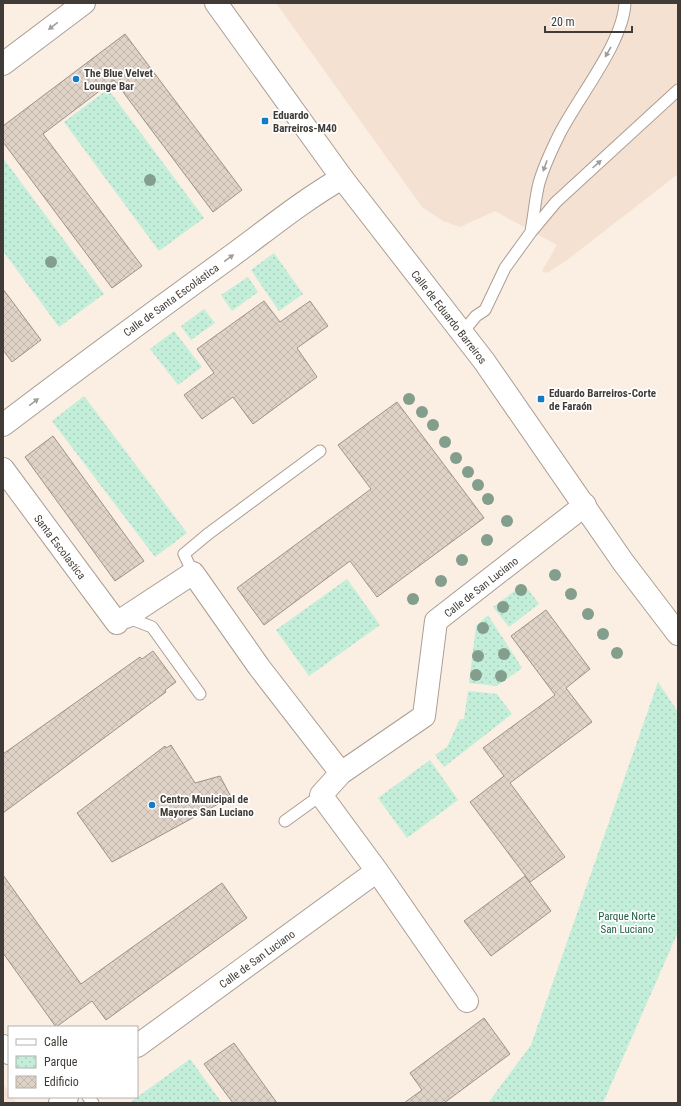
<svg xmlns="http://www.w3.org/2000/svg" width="681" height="1106" font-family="'Roboto Condensed',sans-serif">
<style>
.built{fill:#f4e1d1}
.education{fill:#f9e1d7}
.park{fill:url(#park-dots)}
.building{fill:url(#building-cross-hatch);stroke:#9e9288}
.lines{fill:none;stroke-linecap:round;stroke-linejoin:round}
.lane-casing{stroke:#aa9d93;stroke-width:13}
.street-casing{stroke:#aa9d93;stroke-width:24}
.secondary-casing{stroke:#aa9d93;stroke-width:24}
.lane{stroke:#fff;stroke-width:11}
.street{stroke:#fff;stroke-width:22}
.secondary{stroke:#fff;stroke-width:22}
.tree{fill:#839e8c}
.oneway{fill:#a09d9a}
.poi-dot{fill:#147bc6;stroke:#fff;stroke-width:1.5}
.labels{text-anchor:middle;stroke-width:3.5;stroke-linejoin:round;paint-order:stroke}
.poi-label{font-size:11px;font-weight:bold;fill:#403b36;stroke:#fff;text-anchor:start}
.street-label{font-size:11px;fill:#403b36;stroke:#fff}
.park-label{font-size:11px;fill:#205d45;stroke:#fff}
</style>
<defs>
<pattern id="park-dots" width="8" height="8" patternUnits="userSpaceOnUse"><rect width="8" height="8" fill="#c3eed9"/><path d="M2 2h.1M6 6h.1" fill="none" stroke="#a9cdbb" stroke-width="1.8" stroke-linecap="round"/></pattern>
<pattern id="building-cross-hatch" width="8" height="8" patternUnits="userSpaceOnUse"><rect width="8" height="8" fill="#dfd3c8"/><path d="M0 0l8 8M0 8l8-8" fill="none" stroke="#c0b6ac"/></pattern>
</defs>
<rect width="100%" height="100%" fill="#fbeee3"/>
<path class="built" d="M 276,3 L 678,3 L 678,174 L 567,260 L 547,273 L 542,271 L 557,245 L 495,211 L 460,227 L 443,221 L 422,207 Z"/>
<path class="education" d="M 3,1084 L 9,1092 L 9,1097 L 12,1097 L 17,1103 L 3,1103 Z"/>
<path class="park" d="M 108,89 L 204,218 L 159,251 L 64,122 Z
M 3,158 L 104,294 L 59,327 L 3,251 Z
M 274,253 L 303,294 L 279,311 L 251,270 Z
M 248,277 L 258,292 L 232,311 L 221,295 Z
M 204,309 L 215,323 L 191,340 L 181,326 Z
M 174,331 L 202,367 L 178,385 L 150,349 Z
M 84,396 L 187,533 L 155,557 L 52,421 Z
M 347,579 L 380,625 L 309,676 L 276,630 Z
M 524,584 L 539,604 L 509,627 L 493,607 Z
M 488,615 L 522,668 L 497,686 L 469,683 L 476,626 Z
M 658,682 L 678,712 L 678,932 L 603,1103 L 488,1103 L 531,1045 Z
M 468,691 L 497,694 L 512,714 L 444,767 L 435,755 L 447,747 L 460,719 L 464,719 Z
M 430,760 L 458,800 L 407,838 L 378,798 Z
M 190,1059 L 222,1103 L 129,1103 Z"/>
<path class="building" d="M 125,34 L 242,190 L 213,212 L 114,80 L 43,134 L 142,266 L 112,288 L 3,142 L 3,126 Z
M 3,289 L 41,340 L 12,362 L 3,350 Z
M 264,301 L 280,322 L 310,301 L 328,326 L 297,348 L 317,377 L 253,424 L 233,397 L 202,419 L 184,395 L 214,373 L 197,349 Z
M 397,402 L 484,518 L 377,597 L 350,561 L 264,625 L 237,588 L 371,489 L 338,445 Z
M 53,436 L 144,561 L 115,581 L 25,457 Z
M 546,610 L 590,669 L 566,688 L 592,722 L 510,783 L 565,857 L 530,882 L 470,802 L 504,776 L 483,748 L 555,695 L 511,636 Z
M 153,651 L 176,682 L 165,690 L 166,692 L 3,813 L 3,754 L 140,657 L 142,659 Z
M 171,745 L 195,783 L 220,776 L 231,797 L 112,862 L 77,813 L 165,746 L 166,748 Z
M 3,875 L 81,984 L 222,883 L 247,918 L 106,1020 L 92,1001 L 56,1027 L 3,953 Z
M 525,876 L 551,911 L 491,956 L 464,921 Z
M 484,1018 L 510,1054 L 444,1103 L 404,1103 L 422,1090 L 410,1073 Z
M 234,1043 L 277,1103 L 233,1103 L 204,1064 Z"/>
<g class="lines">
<defs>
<path id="lane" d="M 531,231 C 534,216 535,199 539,183 C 544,166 552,149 560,133 C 579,96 623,43 625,3
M 462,333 L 476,316 L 485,310 L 505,268 L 531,232 L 556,202 L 678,90
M 193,573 L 184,554 L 208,534 L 320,451
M 124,618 L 126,617 L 152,627 L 200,694
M 285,821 L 321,795
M 88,1097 L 93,1103"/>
<path id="street" d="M 3,64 L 84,3
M 3,425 C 78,368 154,312 230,257 C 267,230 302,201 342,178
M 3,469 L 117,623
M 126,617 L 193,573 L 259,667 L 341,773 L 321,795 L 377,871 L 467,1001
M 341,773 L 424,716 L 436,621 L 585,505
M 3,1046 L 9,1053
M 137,1046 L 377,871
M 60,1103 L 67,1097"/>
<path id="secondary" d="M 216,3 L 342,178 L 484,361 L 623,562 L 678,634"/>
</defs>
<use href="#lane" class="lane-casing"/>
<use href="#street" class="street-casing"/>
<use href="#secondary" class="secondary-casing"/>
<use href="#lane" class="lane"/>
<use href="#street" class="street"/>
<use href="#secondary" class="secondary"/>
</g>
<g class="tree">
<circle cx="150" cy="180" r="6"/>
<circle cx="51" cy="262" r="6"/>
<circle cx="409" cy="399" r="6"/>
<circle cx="422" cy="412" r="6"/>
<circle cx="433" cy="425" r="6"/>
<circle cx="445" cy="442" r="6"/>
<circle cx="456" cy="458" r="6"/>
<circle cx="468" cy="472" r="6"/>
<circle cx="478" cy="485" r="6"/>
<circle cx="488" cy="499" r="6"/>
<circle cx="507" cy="521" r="6"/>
<circle cx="487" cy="540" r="6"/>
<circle cx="462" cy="560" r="6"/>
<circle cx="555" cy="575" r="6"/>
<circle cx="441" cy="581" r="6"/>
<circle cx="521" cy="590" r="6"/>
<circle cx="571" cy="594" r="6"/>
<circle cx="413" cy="599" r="6"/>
<circle cx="503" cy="607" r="6"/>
<circle cx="588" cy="614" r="6"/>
<circle cx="483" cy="628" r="6"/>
<circle cx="603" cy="634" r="6"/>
<circle cx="617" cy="653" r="6"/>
<circle cx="504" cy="654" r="6"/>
<circle cx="478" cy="656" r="6"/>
<circle cx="476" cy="675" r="6"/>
<circle cx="501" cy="676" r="6"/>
</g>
<defs><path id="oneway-solid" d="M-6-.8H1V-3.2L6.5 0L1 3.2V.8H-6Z"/></defs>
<g class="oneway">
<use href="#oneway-solid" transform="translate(53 26) rotate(143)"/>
<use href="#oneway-solid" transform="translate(608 52) rotate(120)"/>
<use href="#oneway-solid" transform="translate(597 164) rotate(-42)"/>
<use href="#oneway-solid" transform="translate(545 166) rotate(110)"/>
<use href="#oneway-solid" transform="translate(229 258) rotate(-36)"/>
<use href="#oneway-solid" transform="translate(34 402) rotate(-37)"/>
</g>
<g class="poi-dot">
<circle cx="76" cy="79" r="4"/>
<rect x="261" y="117" width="8" height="8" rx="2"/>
<rect x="537" y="395" width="8" height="8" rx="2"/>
<circle cx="152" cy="805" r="4"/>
</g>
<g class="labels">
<g class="poi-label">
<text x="84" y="77">The Blue Velvet<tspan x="84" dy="13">Lounge Bar</tspan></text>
<text x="273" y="119">Eduardo<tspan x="273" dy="13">Barreiros-M40</tspan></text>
<text x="549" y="397">Eduardo Barreiros-Corte<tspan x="549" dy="13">de Faraón</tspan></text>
<text x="160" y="803">Centro Municipal de<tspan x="160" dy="13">Mayores San Luciano</tspan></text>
</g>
<g class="street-label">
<text transform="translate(171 300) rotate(-36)" y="4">Calle de Santa Escolástica</text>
<text transform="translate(449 317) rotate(52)" y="4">Calle de Eduardo Barreiros</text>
<text transform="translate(60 547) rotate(53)" y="4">Santa Escolastica</text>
<text transform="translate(481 587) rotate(-38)" y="4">Calle de San Luciano</text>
<text transform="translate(257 959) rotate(-36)" y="4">Calle de San Luciano</text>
</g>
<g class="park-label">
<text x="627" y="920">Parque Norte<tspan x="627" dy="13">San Luciano</tspan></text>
</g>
</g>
<rect width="681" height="1106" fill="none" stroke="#403b36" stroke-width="8"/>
<rect x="8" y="1026" width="130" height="72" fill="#ffffff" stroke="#b3b1af"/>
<rect x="16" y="1039" width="20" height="6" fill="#ffffff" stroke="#b3b1af"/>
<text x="44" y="1046" font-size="12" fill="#403b36">Calle</text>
<rect x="16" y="1056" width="20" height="12" fill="url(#park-dots)" stroke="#b3b1af"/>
<text x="44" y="1066" font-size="12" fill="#403b36">Parque</text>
<rect x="16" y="1076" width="20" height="12" fill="url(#building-cross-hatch)" stroke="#b3b1af"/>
<text x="44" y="1086" font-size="12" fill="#403b36">Edificio</text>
<path d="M545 26v6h87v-6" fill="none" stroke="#403b36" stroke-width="2"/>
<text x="551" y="26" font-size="12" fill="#403b36" stroke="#ffffff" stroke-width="3" paint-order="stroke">20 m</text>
</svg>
